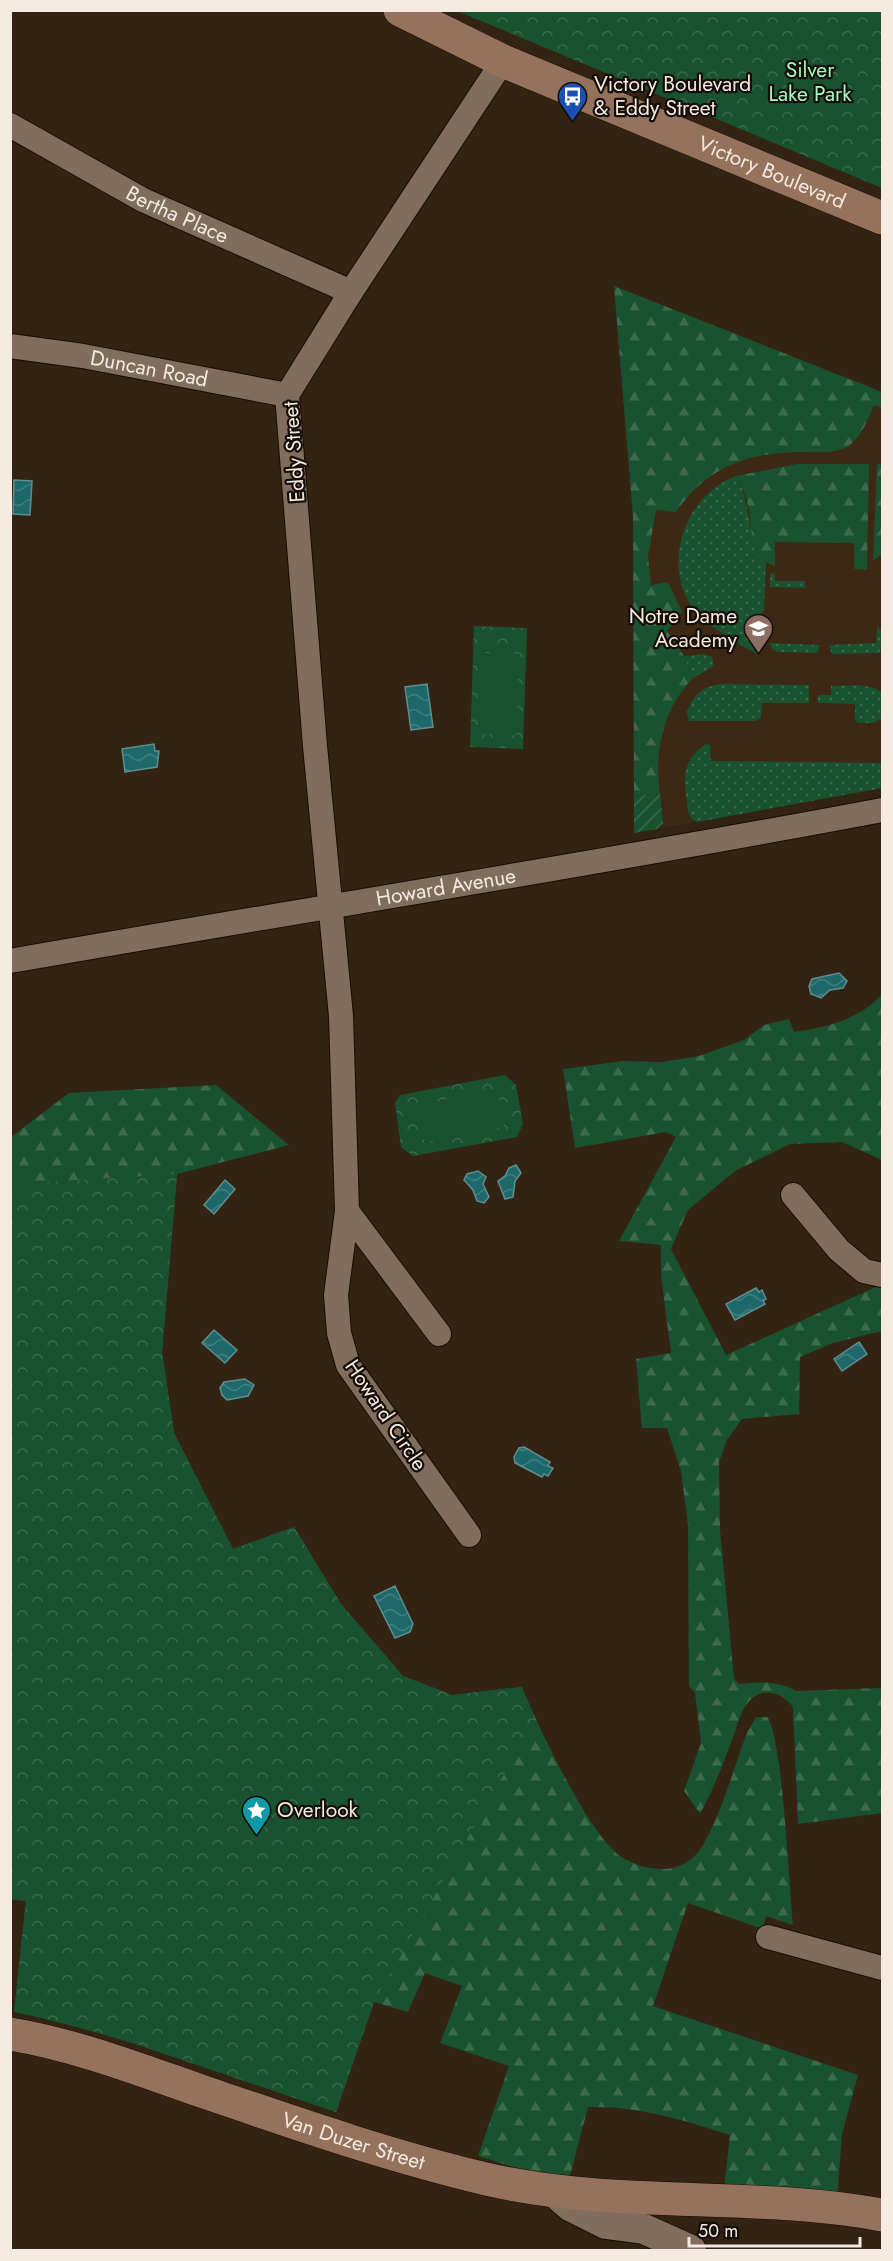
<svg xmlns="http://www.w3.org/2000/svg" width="893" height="2261" font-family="Jost,sans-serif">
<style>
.built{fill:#3d2813}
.grass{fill:url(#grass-dots)}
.forest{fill:url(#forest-firs)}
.park{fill:url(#park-crowns)}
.garden{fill:url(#garden-furrows)}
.pitch{fill:#19522e}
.water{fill:url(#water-waves);stroke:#5e8f8e;stroke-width:1.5}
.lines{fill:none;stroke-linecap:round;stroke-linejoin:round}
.minor-casing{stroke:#1a0c01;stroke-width:26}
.tertiary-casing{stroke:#1a0c01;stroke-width:32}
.secondary-casing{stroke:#1a0c01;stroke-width:34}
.minor{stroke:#806d5b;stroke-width:24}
.tertiary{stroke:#806d5b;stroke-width:30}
.secondary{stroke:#95725c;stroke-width:33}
.labels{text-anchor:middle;stroke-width:4.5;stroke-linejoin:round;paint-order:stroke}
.park-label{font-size:21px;fill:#a6fbbe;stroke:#150e08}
.poi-label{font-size:21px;fill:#f5eae0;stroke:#150e08;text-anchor:start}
.street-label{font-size:21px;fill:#f5eae0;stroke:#150e08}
</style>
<defs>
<pattern id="grass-dots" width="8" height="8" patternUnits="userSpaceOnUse" patternTransform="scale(1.5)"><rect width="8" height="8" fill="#19522e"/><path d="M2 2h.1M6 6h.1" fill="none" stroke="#3b6b4c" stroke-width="1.8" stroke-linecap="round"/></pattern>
<pattern id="forest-firs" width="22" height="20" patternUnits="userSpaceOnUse" patternTransform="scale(1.5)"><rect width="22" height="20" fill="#19522e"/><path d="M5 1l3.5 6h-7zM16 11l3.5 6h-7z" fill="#3b6b4c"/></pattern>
<pattern id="park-crowns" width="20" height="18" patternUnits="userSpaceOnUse" patternTransform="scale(1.5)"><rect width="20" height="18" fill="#19522e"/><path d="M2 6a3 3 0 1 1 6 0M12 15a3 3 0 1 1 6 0" fill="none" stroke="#3b6b4c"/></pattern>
<pattern id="garden-furrows" width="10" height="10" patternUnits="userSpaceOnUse" patternTransform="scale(1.5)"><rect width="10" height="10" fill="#19522e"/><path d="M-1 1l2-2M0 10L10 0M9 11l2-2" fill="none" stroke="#3b6b4c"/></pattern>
<pattern id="water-waves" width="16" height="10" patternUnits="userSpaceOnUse" patternTransform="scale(1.5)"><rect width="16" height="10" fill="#1e686b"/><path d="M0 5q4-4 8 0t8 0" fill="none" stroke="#3f7e80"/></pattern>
</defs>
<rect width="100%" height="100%" fill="#332313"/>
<path class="built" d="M 614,286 L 882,392 L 882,788 L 634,833 L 633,517 Z"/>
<path class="grass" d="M 736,476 C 752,502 747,547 766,563 L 764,611 L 760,615 L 758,655 C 740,644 706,626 694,610 C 660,564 685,495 736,476 Z
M 775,572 L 775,581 L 805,581 L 805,588 L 770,587 L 770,574 Z
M 877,627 L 882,631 L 882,646 L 879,653 L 832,654 L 829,645 L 876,643 Z
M 770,643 L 820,645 L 817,653 L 778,652 L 772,649 Z
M 705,654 L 712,657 L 714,666 L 693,678 L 684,656 Z
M 723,684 L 809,685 L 809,703 L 762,703 L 761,718 L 755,721 L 689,721 L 687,713 C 692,695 704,685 723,684 Z
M 831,686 C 847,686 870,682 882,693 L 882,718 L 874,723 L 858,723 L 855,720 L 855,704 L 818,703 L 818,695 L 831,695 Z
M 706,744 L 710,745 L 711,761 L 882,763 L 882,788 L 697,822 C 688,818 688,811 687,802 C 683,777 683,759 706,744 Z"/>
<path class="forest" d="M 614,286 L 882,392 L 882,408 L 874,405 C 868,419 861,438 847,447 C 833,454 817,452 802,452 C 747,453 708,466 676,512 L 656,510 L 648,557 L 651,585 L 668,582 L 682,612 L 667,631 L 684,656 L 693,678 C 663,709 654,752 660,793 L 634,796 L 633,517 Z
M 797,464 L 869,464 L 867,570 L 854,569 L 854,543 L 775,542 L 775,566 C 749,557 753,538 750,516 C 748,501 743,488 736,476 Z
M 877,464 L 882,464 L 882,554 L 873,561 Z
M 882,994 L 882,1160 L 842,1142 L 790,1144 L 735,1171 L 688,1210 L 671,1249 L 726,1355 L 878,1286 L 882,1287 L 882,1331 L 833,1343 L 800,1357 L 799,1414 L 742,1419 L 727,1440 L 719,1462 L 720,1530 L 734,1679 L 739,1684 C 761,1682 777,1680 796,1691 L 882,1688 L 882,1813 L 798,1824 L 793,1707 C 781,1690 759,1686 746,1705 C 739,1715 737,1728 732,1740 C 723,1765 713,1790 700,1814 L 684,1791 L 701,1743 L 695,1693 L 689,1686 L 688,1525 L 681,1471 L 667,1428 L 642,1428 L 636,1359 L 671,1353 L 661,1276 L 661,1245 L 619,1241 L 676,1137 L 666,1132 L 575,1148 L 563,1069 L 623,1061 L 662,1062 L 699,1056 L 744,1040 L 764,1025 L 789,1019 L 794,1032 C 827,1027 859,1020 882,994 Z
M 216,1085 L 289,1145 L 177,1174 L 162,1352 L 174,1433 L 233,1549 L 294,1527 L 341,1604 L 403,1676 L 452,1695 L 522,1687 C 538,1726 588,1833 620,1856 C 634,1865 647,1869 663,1869 C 678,1869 693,1861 701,1848 C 720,1818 734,1767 747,1733 L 756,1717 L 767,1717 C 783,1736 789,1890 793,1925 L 766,1916 L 763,1929 L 688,1903 L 653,2006 L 858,2075 L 842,2134 L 837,2200 L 724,2189 L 730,2135 C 683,2120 638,2106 588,2107 L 570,2176 L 549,2178 L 478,2156 L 509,2066 L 440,2043 L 462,1986 L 425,1973 L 408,2012 L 374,2002 L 336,2112 L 144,2047 L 140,2032 L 14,2012 L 26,1901 L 11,1899 L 11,1137 L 69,1093 Z"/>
<path class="park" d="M 457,11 L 882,11 L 882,188 Z
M 474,626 L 527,628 L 523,749 L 470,747 Z
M 505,1075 L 516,1085 L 523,1124 L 517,1137 L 413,1156 L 401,1147 L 395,1103 L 400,1095 Z
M 177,1174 L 162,1352 L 174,1433 L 233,1549 L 294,1527 L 341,1604 L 403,1676 L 452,1695 L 522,1687 L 535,1720 L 374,2002 L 336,2112 C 229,2076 124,2035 14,2012 L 26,1901 L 10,1899 L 11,1187 L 27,1183 Z"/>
<path class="garden" d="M 660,793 L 663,823 L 657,829 L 634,833 L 634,796 Z"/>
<path class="pitch" d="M 481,653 L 519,654 L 516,735 L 479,734 Z
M 497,1090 L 504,1127 L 425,1142 L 417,1105 Z"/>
<path class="water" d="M 14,480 L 32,481 L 30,515 L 13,514 Z
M 427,684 L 433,727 L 411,730 L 405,687 Z
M 154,744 L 155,751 L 159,751 L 157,767 L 125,772 L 122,749 Z
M 839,973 L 847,981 L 843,988 L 830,990 L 821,998 L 811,994 L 809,986 L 812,979 Z
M 516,1165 L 521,1173 L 515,1181 L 513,1197 L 505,1199 L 498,1181 L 505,1176 L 509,1168 Z
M 478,1171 L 486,1177 L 483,1184 L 489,1197 L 484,1203 L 477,1201 L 473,1190 L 464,1180 L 467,1174 Z
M 225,1180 L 235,1189 L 214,1214 L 204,1205 Z
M 756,1288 L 759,1292 L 762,1290 L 766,1299 L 763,1301 L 765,1304 L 735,1320 L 726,1304 Z
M 214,1330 L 237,1350 L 225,1363 L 202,1343 Z
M 859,1342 L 867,1354 L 842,1371 L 834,1359 Z
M 245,1379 L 254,1385 L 248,1396 L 227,1400 L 222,1395 L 220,1388 L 224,1382 Z
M 524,1447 L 550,1462 L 548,1466 L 553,1468 L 548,1476 L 544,1474 L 542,1477 L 515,1463 L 514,1457 L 519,1448 Z
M 395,1586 L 413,1624 L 410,1632 L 395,1638 L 374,1596 Z"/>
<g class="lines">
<defs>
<g id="minor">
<path id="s1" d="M 10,125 L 143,200 L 351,292"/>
<path id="s2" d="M 10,346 L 83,356 L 287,395"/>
<path id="s3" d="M 10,961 C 301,910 593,865 882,810"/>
<path d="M 793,1195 L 839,1250 L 864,1271 L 882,1275"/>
<path d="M 347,1211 L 439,1334"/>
<path d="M 469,1535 L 348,1365 L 339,1333 L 336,1295 L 347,1211 L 341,1016 L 315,746 L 287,395 L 351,292 L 503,61"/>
<path d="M 768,1937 L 882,1968"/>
</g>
<path id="tertiary" d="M 553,2191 L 570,2206 L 606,2224 L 644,2229 L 691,2250"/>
<g id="secondary">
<path id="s4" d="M 400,10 L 503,61 L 882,218"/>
<path id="s5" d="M 10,2034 C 76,2045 138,2069 201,2091 C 295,2123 389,2156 486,2179 C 616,2209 752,2191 882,2215"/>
</g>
</defs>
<use href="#minor" class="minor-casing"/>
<use href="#tertiary" class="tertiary-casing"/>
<use href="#secondary" class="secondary-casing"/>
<use href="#minor" class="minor"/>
<use href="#tertiary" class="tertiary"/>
<use href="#secondary" class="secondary"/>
</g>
<defs>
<symbol id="bus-pin" viewBox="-11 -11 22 30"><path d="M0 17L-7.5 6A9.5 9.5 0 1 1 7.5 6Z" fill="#1a4fb4" stroke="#150e08"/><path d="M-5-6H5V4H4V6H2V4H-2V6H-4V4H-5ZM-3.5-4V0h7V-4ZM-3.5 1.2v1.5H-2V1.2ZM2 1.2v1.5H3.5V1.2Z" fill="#fff"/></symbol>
<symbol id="school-pin" viewBox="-11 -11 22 30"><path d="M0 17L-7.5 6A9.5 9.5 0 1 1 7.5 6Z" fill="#8d6e63" stroke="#150e08"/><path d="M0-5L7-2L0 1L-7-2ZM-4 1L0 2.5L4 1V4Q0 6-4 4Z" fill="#fff"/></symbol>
<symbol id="sight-pin" viewBox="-11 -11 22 30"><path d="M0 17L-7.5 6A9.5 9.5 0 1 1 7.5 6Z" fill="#0f9aa8" stroke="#150e08"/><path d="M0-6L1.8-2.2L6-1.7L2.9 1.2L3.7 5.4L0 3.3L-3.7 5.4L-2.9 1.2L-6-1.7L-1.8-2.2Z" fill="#fff"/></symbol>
</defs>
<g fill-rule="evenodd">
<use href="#bus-pin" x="556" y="80" width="33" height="45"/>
<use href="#school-pin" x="742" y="612" width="33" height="45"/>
<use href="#sight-pin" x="240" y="1794" width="33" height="45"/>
</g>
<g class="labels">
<g class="park-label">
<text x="810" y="77">Silver<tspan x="810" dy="24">Lake Park</tspan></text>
</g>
<g class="poi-label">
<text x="594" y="91">Victory Boulevard<tspan x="594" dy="24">&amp; Eddy Street</tspan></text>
<text x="737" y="623" text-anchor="end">Notre Dame<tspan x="737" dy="24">Academy</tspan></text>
<text x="277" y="1817">Overlook</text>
</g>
<g class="street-label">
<text dy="7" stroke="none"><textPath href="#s4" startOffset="406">Victory Boulevard</textPath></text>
<text dy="7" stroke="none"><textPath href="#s1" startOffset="190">Bertha Place</textPath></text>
<text dy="7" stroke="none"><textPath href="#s2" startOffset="141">Duncan Road</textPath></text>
<text transform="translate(294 452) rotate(-94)" y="7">Eddy Street</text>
<text dy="7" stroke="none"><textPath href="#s3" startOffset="442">Howard Avenue</textPath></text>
<text transform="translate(386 1415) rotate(56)" y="7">Howard Circle</text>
<text dy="7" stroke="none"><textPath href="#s5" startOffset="360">Van Duzer Street</textPath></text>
</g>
</g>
<rect width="893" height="2261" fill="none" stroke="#f5eae0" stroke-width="24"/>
<path d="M689 2237v9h171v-9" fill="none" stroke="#f5eae0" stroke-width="3"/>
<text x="698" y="2237" font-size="18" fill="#f5eae0" stroke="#150e08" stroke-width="4.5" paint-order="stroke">50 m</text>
</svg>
